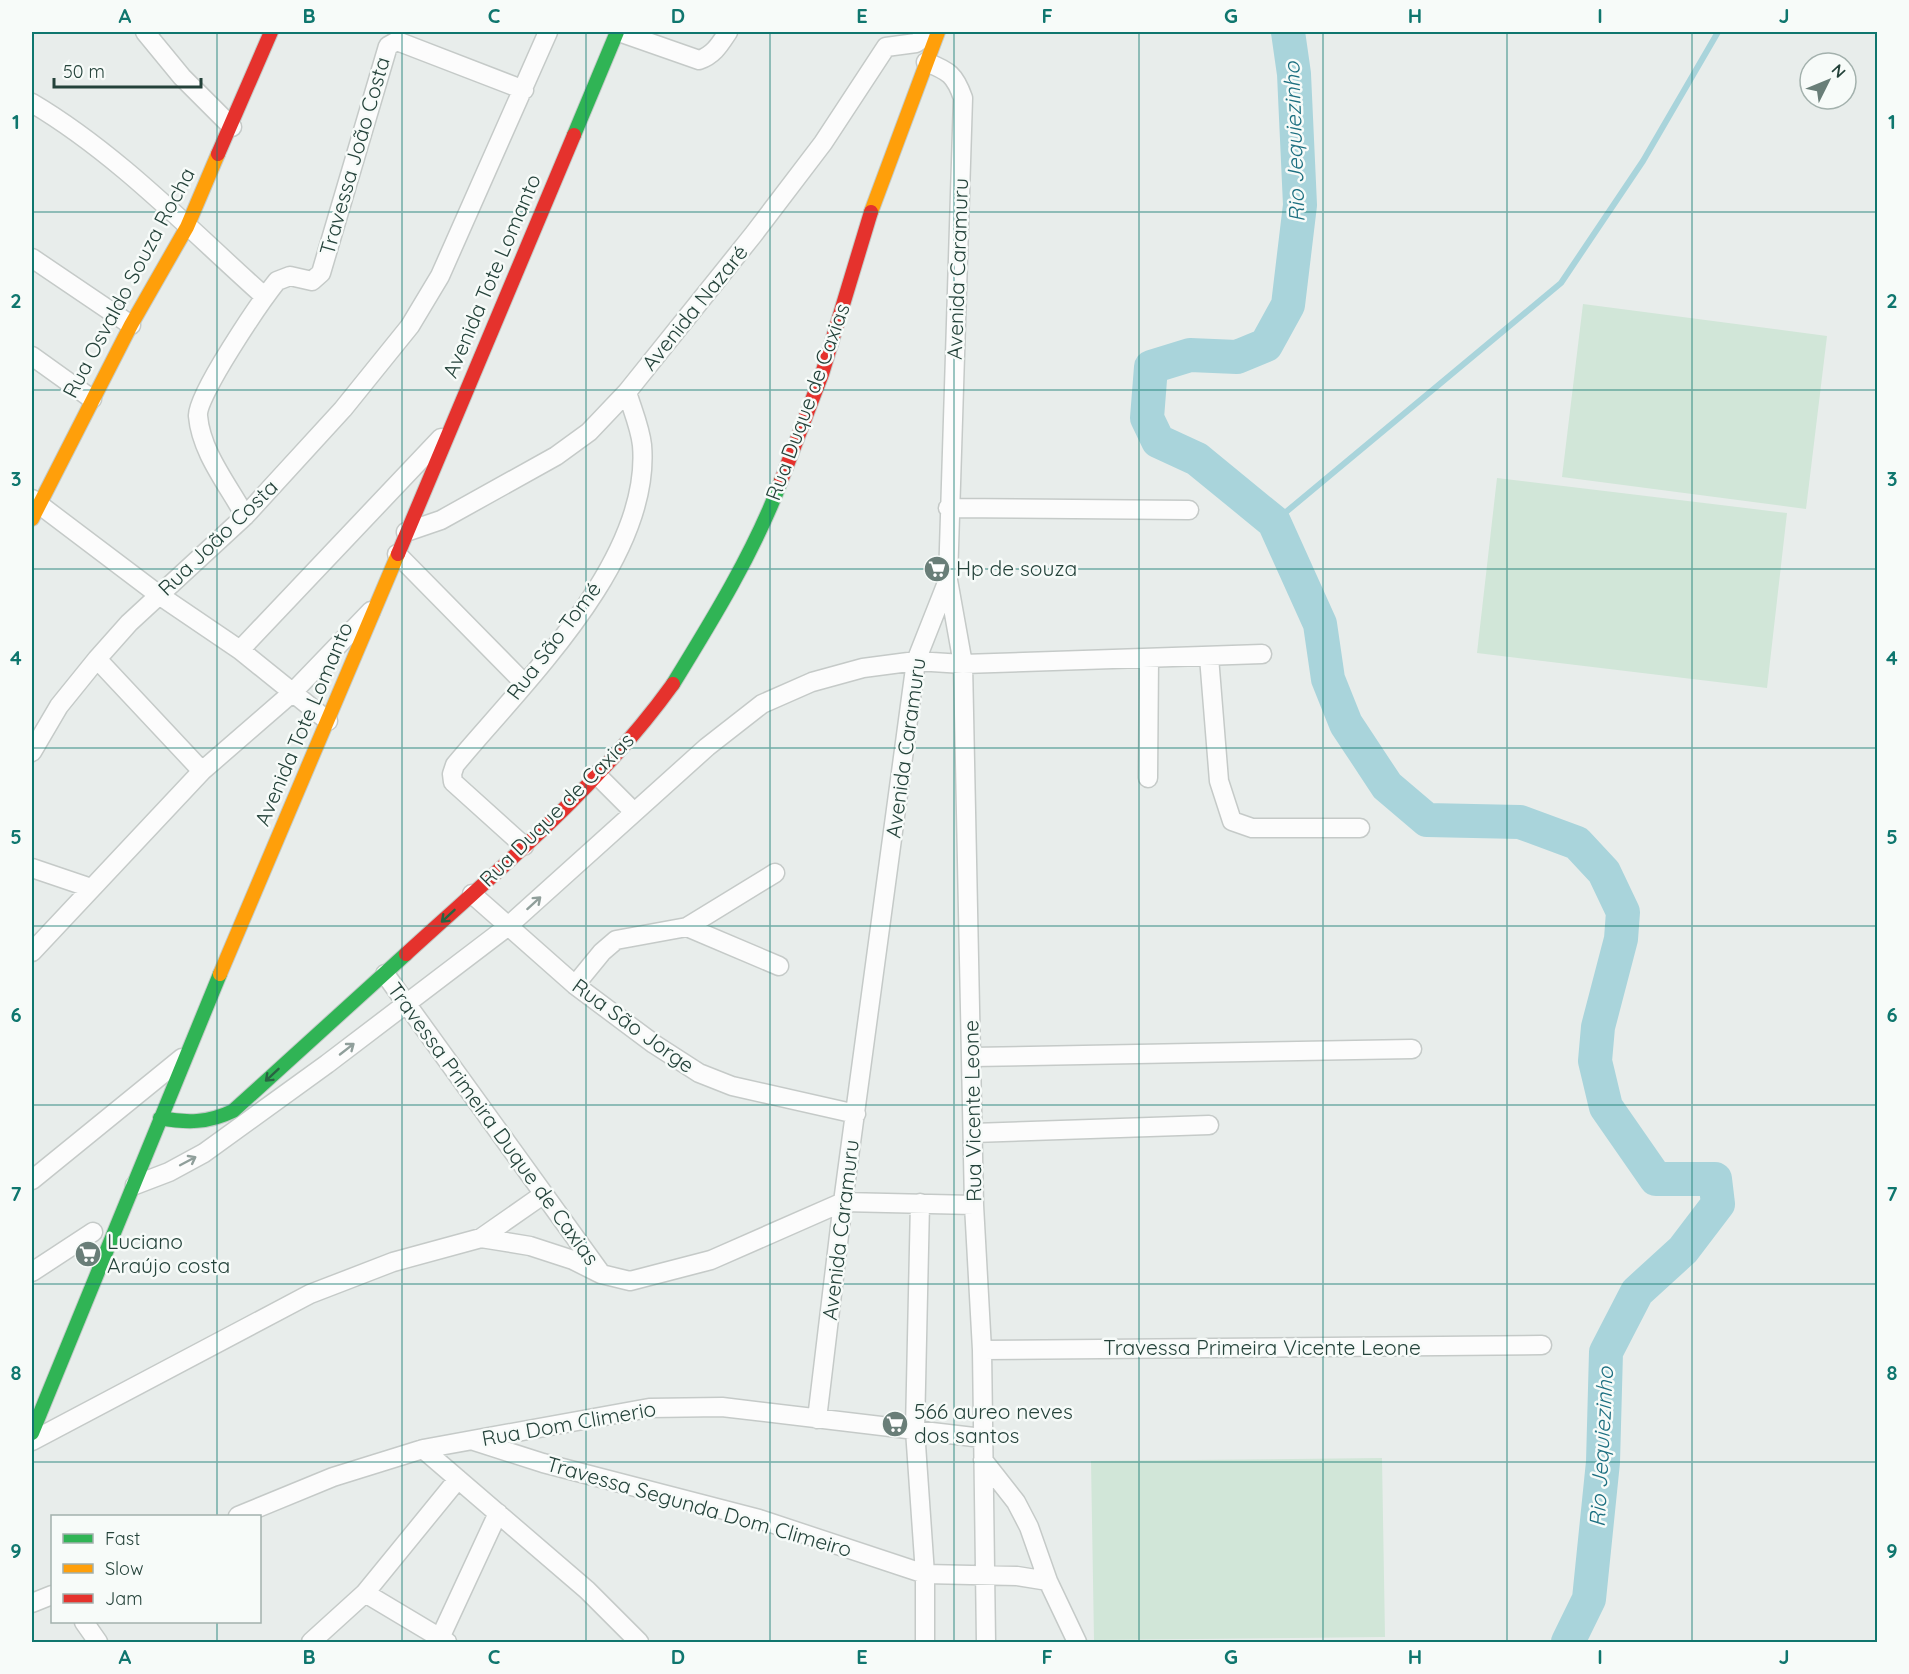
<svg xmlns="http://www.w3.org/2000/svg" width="1909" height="1674" font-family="Quicksand,sans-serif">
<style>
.green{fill:#d1e6d8}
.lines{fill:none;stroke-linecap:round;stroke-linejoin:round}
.stream{stroke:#a9d4db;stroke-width:6}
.river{stroke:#a9d4db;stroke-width:34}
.street-casing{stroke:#c5cac8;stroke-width:21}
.fast-casing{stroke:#c3cbc8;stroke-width:16}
.slow-casing{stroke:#c3cbc8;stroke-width:16}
.jam-casing{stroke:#c3cbc8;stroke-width:16}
.street{stroke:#fcfcfc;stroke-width:18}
.fast{stroke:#30b455;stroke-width:14}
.slow{stroke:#ff9f0a;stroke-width:14}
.jam{stroke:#e5322d;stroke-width:14}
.oneway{stroke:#909f9b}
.oneway2{stroke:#286442}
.grid{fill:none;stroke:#0f766e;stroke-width:1.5;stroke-opacity:0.55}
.labels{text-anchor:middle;stroke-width:5;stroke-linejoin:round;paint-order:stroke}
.street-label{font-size:21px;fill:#24423a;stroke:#f7fbf9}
.poi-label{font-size:21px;fill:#24423a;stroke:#f7fbf9;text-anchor:start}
.water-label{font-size:22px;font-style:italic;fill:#1c6f80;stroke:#f7fbf9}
.neatline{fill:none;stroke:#0f766e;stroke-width:2}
.grid-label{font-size:20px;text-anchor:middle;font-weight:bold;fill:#0f766e}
</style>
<rect width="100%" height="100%" fill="#e8edeb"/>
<path class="green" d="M 1583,304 L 1827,336 L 1806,509 L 1562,477 Z
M 1497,478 L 1787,513 L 1767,688 L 1477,653 Z
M 1382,1458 L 1385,1637 L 1094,1640 L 1091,1461 Z"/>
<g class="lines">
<path class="stream" d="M 1274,522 L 1561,283 L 1643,161 L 1718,32"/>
<path class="river" d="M 1288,32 L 1294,74 L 1300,205 L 1288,305 L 1266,345 L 1237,357 L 1190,355 L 1151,367 L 1147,418 L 1158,441 L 1197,459 L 1274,522 L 1320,624 L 1328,679 L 1346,724 L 1387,786 L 1427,820 L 1520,822 L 1577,843 L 1604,872 L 1623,912 L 1621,939 L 1598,1027 L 1595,1061 L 1606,1107 L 1656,1179 L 1715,1179 L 1718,1204 L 1683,1250 L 1637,1292 L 1606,1352 L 1603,1462 L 1589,1599 L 1568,1642"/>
<defs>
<path id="street" d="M 145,32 L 182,77 L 232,127
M 619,32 L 699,60 C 714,55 720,44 728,32
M 32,103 C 118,154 190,230 264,296
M 32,258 L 131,325
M 32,356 L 92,399
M 32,499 L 159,595 L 240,650 L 328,721
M 948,508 L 1189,510
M 245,516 C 228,485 201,452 198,416 C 196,396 261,301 277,281 L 290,276 L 312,281 L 321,273 L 388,46 L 397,41 L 524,90
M 406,532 L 441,520 L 556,456 L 589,432 L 627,392 L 753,235 L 823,143 L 886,47 L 916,43 L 931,32
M 397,554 L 524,683
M 948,580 L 963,664 L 974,1205 L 982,1350 L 986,1642
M 240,650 L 441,438
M 1209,657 L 1219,781 L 1232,821 L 1252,828 L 1360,828
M 97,659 L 202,771
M 32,752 L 59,706 L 97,659 L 129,623 L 245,516 L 343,409 L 410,326 L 440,276 L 548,32
M 597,775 L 634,812
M 1148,778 L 1149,659
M 524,846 L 453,782 L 452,774 L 455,765 C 524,682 652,560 642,445 C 640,427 632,409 627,392
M 32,868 L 91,888
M 472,894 L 575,985 L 654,1044 L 699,1073 L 732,1086 L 856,1114
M 687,927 L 779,966
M 32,952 L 202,771 L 293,692 L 371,611
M 385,974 L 600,1272
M 575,985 L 602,952 L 616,940 L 687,927 L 775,873
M 972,1057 L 1412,1049
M 973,1133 L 1209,1125
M 32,1180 L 182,1058
M 135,1185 L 169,1172 L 204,1153 L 327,1064 L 507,927 L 707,747 L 762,704 L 812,682 L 863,668 L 916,661 L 963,664 L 1262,654
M 920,1203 L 915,1430 L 925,1574 L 925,1642
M 481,1238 L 544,1194
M 32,1272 L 93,1232
M 982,1350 L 1542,1345
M 817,1419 L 843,1202 L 916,661 L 948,580 L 963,98 C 955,75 949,71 926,62
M 32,1441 L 310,1294 L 393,1262 L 481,1238 L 530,1246 L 573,1260 L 601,1274 L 630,1281 L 711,1260 L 843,1202 L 974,1205
M 474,1441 L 543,1463 L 759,1519 L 925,1574 L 1017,1576 L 1048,1581 L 1077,1642
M 423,1449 L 587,1590 L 639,1642
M 983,1460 L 1016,1502 L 1029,1527 L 1048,1581
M 238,1516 L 333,1477 L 423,1449 L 649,1408 L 722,1407 L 982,1438
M 365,1593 L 447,1642
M 32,1603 L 52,1595
M 84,1622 L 98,1642
M 440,1638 L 498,1513
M 311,1642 L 365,1593 L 458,1479"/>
<path id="fast" d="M 574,135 L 617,32
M 673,684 C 713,619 754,552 781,481
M 160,1118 C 187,1123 208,1123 233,1111 L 406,954
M 32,1433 L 220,974"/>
<path id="slow" d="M 871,212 L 938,32
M 32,519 L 131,325 L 187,227 L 218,154
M 220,974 L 398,554"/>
<path id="jam" d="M 218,154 L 271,32
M 781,481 L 822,374 L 871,212
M 398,554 L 574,135
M 406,954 C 499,869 599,787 673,684"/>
</defs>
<use href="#street" class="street-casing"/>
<use href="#fast" class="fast-casing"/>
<use href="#slow" class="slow-casing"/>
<use href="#jam" class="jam-casing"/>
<use href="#street" class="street"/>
<use href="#fast" class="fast"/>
<use href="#slow" class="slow"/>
<use href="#jam" class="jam"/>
</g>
<defs><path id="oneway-shaft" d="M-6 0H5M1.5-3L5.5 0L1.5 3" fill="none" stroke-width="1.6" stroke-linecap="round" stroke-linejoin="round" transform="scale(1.5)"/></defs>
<g class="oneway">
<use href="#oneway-shaft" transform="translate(534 903) rotate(-42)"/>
<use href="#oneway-shaft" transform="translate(347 1049) rotate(-38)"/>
<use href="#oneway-shaft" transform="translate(188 1161) rotate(-28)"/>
</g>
<g class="oneway2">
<use href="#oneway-shaft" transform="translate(448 916) rotate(137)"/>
<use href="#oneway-shaft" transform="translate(272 1075) rotate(137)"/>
</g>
<path class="grid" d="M 217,32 L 217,1516M 402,32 L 402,1642M 586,32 L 586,1642M 770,32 L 770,1642M 954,32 L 954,1642M 1139,32 L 1139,1642M 1323,32 L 1323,1642M 1507,32 L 1507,1642M 1692,32 L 1692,1642M 32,212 L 1878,212M 32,390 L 1878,390M 32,569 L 1878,569M 32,748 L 1878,748M 32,926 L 1878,926M 32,1105 L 1878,1105M 32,1284 L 1878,1284M 32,1462 L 1878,1462M 217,1622 L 217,1642"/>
<defs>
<symbol id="supermarket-disc" viewBox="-11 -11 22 22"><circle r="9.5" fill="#697e78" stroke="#f7fbf9"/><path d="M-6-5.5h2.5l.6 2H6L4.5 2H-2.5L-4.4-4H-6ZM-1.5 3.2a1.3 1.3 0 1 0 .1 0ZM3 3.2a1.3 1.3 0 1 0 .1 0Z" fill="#fff"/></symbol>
</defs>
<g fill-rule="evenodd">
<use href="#supermarket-disc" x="922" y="554" width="30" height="30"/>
<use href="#supermarket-disc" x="73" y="1239" width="30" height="30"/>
<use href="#supermarket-disc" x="880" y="1409" width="30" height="30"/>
</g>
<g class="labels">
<g class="street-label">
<text transform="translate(355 156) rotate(-74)" y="7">Travessa João Costa</text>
<text transform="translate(958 269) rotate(-88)" y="7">Avenida Caramuru</text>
<text transform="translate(492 276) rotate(-67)" y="7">Avenida Tote Lomanto</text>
<text transform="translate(129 283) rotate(-62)" y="7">Rua Osvaldo Souza Rocha</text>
<text transform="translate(695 308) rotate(-51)" y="7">Avenida Nazaré</text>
<text transform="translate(808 402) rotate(-70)" y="7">Rua Duque de Caxias</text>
<text transform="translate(218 538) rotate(-44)" y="7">Rua João Costa</text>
<text transform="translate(554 641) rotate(-53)" y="7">Rua São Tomé</text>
<text transform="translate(304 724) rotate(-67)" y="7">Avenida Tote Lomanto</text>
<text transform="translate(906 748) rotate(-82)" y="7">Avenida Caramuru</text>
<text transform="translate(557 810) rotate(-45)" y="7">Rua Duque de Caxias</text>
<text transform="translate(633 1026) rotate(36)" y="7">Rua São Jorge</text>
<text transform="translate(973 1111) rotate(-91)" y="7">Rua Vicente Leone</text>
<text transform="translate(493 1124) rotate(54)" y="7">Travessa Primeira Duque de Caxias</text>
<text transform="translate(841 1230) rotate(-83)" y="7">Avenida Caramuru</text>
<text x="1262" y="1355">Travessa Primeira Vicente Leone</text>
<text transform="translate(569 1424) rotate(-10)" y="7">Rua Dom Climerio</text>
<text transform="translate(699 1507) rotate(16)" y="7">Travessa Segunda Dom Climeiro</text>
</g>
<g class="poi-label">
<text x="956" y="576">Hp de souza</text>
<text x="107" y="1249">Luciano<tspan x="107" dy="24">Araújo costa</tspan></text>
<text x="914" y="1419">566 aureo neves<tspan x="914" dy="24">dos santos</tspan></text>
</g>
<g class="water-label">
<text transform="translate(1294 142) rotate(-92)" y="8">Rio Jequiezinho</text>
<text transform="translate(1601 1447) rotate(-87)" y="8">Rio Jequiezinho</text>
</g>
</g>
<rect width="1909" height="1674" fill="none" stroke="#f7fbf9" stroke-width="66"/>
<rect x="51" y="1515" width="210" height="108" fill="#f7fbf9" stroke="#a3b1ad" stroke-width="1.5"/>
<rect x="63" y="1534" width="30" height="9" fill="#30b455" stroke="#a3b1ad" stroke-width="1.5"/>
<text x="105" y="1545" font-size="18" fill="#24423a">Fast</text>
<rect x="63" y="1564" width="30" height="9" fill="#ff9f0a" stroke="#a3b1ad" stroke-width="1.5"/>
<text x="105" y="1575" font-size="18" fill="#24423a">Slow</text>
<rect x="63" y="1594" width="30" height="9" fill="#e5322d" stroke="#a3b1ad" stroke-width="1.5"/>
<text x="105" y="1605" font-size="18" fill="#24423a">Jam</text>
<g transform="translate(1828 81) rotate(47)"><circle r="28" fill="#f7fbf9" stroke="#a3b1ad" stroke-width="1.5"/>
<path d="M0-4.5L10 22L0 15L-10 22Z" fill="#697e78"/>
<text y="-9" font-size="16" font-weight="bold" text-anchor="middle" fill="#24423a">N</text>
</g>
<path d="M54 78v9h147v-9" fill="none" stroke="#24423a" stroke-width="3"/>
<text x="63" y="78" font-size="18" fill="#24423a" stroke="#f7fbf9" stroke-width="4.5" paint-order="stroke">50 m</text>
<rect x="33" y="33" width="1843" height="1608" class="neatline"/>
<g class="grid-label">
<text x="125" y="23">A</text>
<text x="309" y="23">B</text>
<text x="494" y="23">C</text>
<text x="678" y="23">D</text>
<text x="862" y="23">E</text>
<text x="1047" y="23">F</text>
<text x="1231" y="23">G</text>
<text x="1415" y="23">H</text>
<text x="1600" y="23">I</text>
<text x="1784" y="23">J</text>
<text x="16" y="129">1</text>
<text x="1892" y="129">1</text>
<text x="16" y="308">2</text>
<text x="1892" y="308">2</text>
<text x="16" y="486">3</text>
<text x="1892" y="486">3</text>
<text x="16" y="665">4</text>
<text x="1892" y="665">4</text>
<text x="16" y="844">5</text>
<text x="1892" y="844">5</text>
<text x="16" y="1022">6</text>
<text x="1892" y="1022">6</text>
<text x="16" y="1201">7</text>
<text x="1892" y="1201">7</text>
<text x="16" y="1380">8</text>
<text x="1892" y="1380">8</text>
<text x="16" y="1558">9</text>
<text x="1892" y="1558">9</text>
<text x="125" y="1664">A</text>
<text x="309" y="1664">B</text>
<text x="494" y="1664">C</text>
<text x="678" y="1664">D</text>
<text x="862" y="1664">E</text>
<text x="1047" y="1664">F</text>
<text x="1231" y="1664">G</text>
<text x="1415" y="1664">H</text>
<text x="1600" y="1664">I</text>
<text x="1784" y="1664">J</text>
</g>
</svg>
